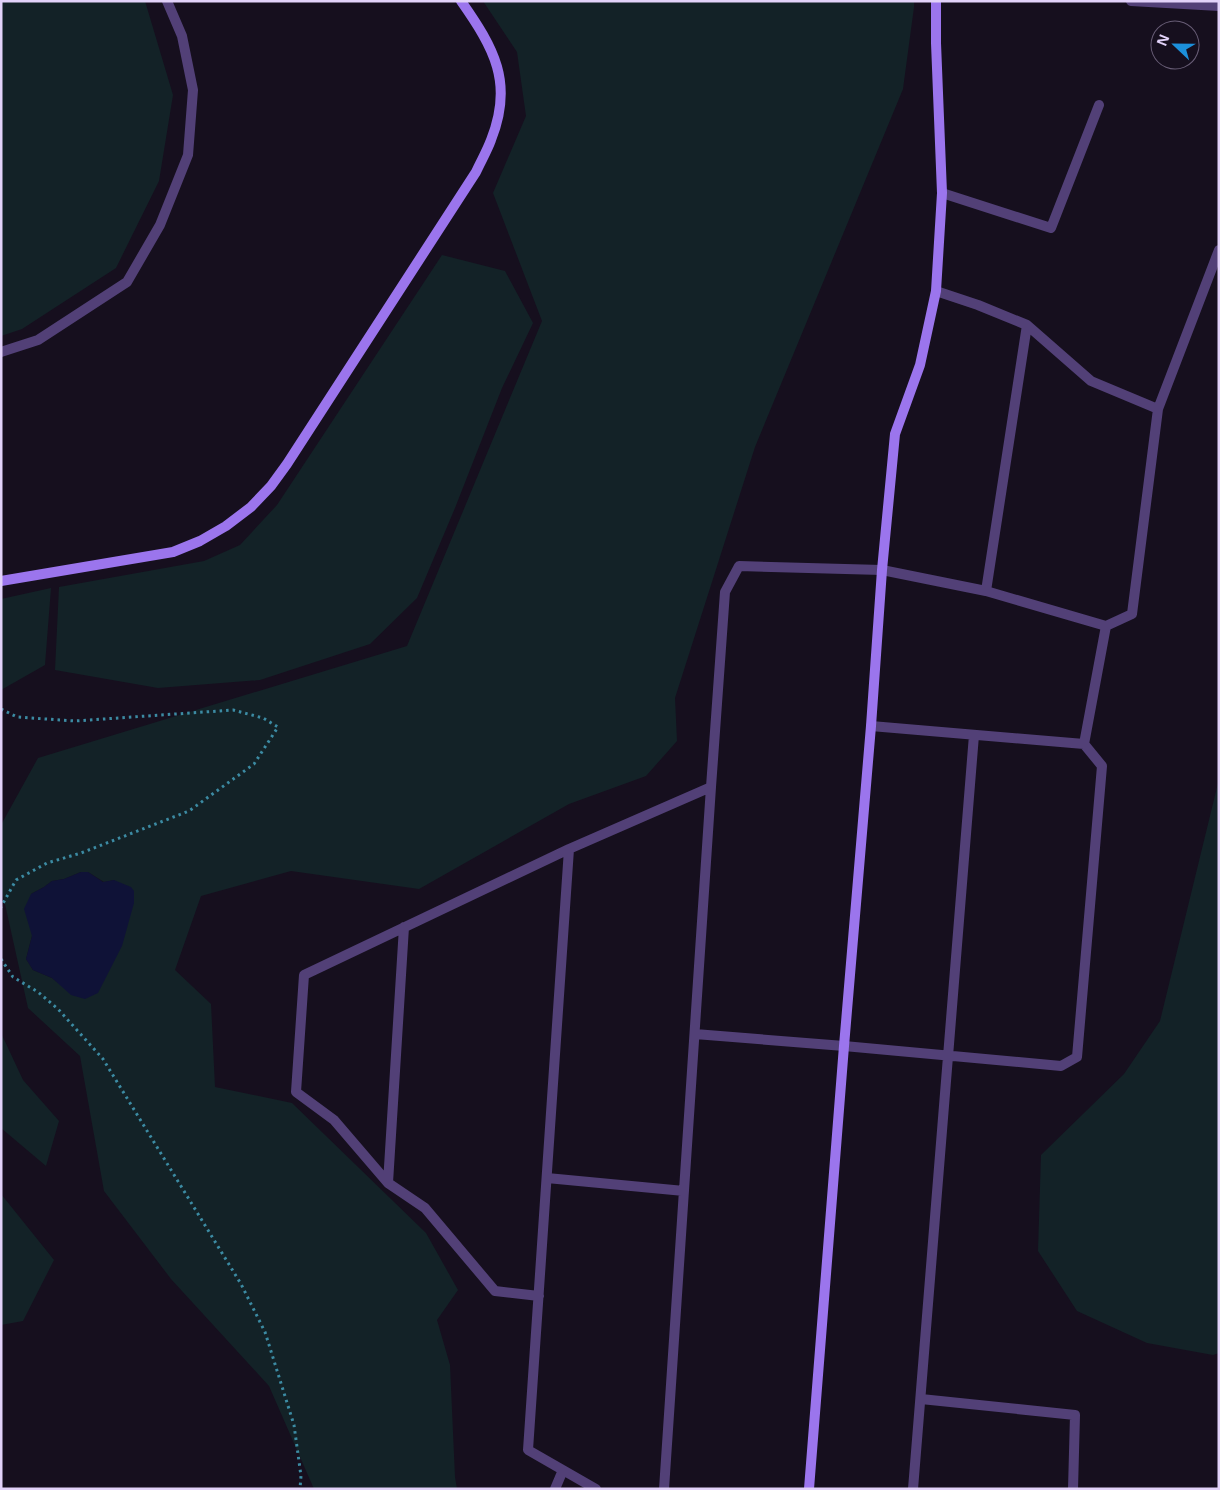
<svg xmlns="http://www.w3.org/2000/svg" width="1220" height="1490" font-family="'Open Sans',sans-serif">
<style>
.green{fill:#132227;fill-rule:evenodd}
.water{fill:#0f1237}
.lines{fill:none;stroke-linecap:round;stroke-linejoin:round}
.path{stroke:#3c8ba3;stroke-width:3;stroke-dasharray:2.5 4;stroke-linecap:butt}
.street{stroke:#524077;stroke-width:10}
.secondary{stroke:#9b75ed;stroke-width:10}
</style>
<rect width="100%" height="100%" fill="#160f1e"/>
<path class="green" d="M 1,1 L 145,1 L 173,95 L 159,181 L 116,268 L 22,329 L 1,336 Z
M 483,1 L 914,1 L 914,7 L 903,89 L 755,447 L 675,698 L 677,741 L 646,776 L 569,804 L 419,889 L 291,871 L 201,896 L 175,970 L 211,1004 L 215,1087 L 292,1103 L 426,1233 L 458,1290 L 437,1320 L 450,1365 L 455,1477 L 457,1489 L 314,1489 L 269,1386 L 171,1279 L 104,1191 L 80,1056 L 28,1008 L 1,886 L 1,825 L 38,758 L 407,646 L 542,321 L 493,193 L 526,116 L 517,52 ZM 81,872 L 88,872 L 104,882 L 115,880 L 58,983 L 52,978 L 33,970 L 26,959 L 32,936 L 31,894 L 44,887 L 52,881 L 64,879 Z
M 442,255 L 505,271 L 533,323 L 502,388 L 455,508 L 417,598 L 370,644 L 260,680 L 158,688 L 55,670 L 59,587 L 204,561 L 240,545 L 277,505 Z
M 51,588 L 45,665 L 1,690 L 1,599 Z
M 1219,779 L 1219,1353 L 1213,1355 L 1147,1343 L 1077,1311 L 1038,1251 L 1041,1155 L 1124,1074 L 1160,1021 Z
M 1,1033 L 23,1080 L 59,1121 L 46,1166 L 1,1128 Z
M 1,1194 L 54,1260 L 23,1321 L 1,1325 Z"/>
<path class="water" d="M 81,872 L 88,872 L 103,882 L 114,880 L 131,887 L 134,891 L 134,903 L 122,946 L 98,993 L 85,999 L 71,995 L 52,978 L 33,970 L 26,959 L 32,936 L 24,909 L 31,894 L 44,887 L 52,881 L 64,879 Z"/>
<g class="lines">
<path class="path" d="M 1,709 L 17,717 L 75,721 L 233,710 L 263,718 L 278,727 L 254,764 L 189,811 L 81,853 L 47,863 L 16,880 L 1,907
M 1,959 L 13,977 L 38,992 L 58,1009 L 103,1059 L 241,1284 L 265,1332 L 294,1425 L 301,1476 L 300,1489"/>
<path class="street" d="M 1131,1 L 1219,6
M 942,193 L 1051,228 L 1099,105
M 936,291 L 978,305 L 1027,325 L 1091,381 L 1158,409
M 1,352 L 38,340 L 127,282 L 160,225 L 188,155 L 193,90 L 182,36 L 167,1
M 986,591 L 1027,325
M 871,726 L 1084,744
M 695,1034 L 844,1046 L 1061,1066 L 1077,1057 L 1102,766 L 1084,744 L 1106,626
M 547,1178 L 684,1191
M 388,1183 L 404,927
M 539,1296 L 495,1291 L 425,1208 L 388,1183 L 334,1120 L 296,1092 L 304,975 L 569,849
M 921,1399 L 1075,1415 L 1073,1489
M 555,1489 L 563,1470
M 596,1489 L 528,1450 L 569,849 L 711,787 L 725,592 L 739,566 L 882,570 L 986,591 L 1106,626 L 1132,614 L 1158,409 L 1219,250
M 664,1489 L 711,787
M 913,1489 L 974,735"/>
<path class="secondary" d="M 1,581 L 173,552 L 200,541 L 226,526 L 251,507 L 271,486 L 287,464 L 476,172 C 481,161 487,151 491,140 C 514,83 494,48 461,1
M 809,1489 L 844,1046 L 871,726 L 882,570 L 895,434 L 920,365 L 936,291 L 942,193 L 936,43 L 936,1"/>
</g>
<rect width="1220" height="1490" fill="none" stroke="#e2d2f9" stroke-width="5"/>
<g transform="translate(1175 45) rotate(292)"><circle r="24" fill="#160f1e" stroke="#685d76"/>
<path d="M0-4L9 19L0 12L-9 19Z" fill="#1c90db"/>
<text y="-8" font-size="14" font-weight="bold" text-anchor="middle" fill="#e2d2f9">N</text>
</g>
</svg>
